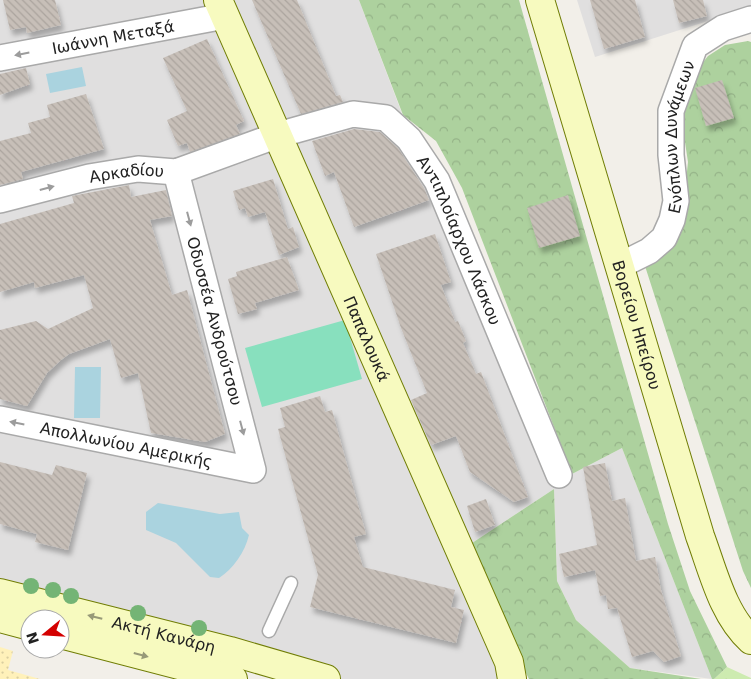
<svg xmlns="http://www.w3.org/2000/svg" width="751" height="679" font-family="'DejaVu Sans',sans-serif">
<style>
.residential{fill:#e0dfdf}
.grass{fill:url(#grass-tufts)}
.forest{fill:url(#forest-crowns)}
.sand{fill:url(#sand-dots)}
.pitch{fill:#88e0be}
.water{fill:#aad3df}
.building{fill:url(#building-back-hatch);filter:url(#shadow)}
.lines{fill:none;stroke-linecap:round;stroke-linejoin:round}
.lane-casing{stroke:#a9a9a9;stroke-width:15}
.street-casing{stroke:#a9a9a9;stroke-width:28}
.secondary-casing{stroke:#707d05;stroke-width:30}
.lane{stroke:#fff;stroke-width:12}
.street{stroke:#fff;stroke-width:25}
.secondary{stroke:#f7fabf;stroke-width:28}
.tree{fill:#74b475}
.oneway{fill:#9c9c9c}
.oneway2{fill:#979978}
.labels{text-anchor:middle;stroke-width:4;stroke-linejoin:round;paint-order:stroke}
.street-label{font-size:16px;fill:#222;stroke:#fff}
</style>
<defs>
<pattern id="grass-tufts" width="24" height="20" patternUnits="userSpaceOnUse" patternTransform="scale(1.25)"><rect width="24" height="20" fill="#cdebb0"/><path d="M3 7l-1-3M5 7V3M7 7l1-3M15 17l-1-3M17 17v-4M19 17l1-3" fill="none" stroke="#b0c997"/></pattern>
<pattern id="forest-crowns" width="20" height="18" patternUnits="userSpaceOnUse" patternTransform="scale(1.25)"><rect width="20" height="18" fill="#add19e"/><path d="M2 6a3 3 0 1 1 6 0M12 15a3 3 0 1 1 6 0" fill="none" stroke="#95b388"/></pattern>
<pattern id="sand-dots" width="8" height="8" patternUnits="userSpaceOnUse" patternTransform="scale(1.25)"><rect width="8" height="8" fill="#fff1ba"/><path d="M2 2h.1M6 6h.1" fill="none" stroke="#dacea0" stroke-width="1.8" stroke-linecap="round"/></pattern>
<pattern id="building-back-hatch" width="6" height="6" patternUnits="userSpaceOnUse" patternTransform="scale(1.25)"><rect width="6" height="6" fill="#c7bfb8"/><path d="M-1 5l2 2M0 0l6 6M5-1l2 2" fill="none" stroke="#aba49e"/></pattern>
<filter id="shadow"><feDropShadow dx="3" dy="5.5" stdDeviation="2.5" flood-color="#0004"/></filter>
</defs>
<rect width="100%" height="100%" fill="#f2efe9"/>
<path class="residential" d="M 0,0 L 218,0 L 512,679 L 326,679 L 0,594 Z
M 234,0 L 359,0 L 421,164 L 554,488 L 572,474 L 622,448 L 712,679 L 630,668 L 576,620 L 557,581 L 554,489 L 463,549 Z
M 577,0 L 751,0 L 751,14 L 711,20 L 595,57 Z"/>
<path class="grass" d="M 727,667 L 751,678 L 751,679 L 714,679 Z"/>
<path class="forest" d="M 359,0 L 519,0 L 668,524 L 690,591 L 727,667 L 714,679 L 712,679 L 622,448 L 572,474 L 462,188 L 436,141 L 403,115 Z
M 748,41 L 751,42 L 751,588 L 743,571 L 645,266 L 683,209 L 688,162 L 681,116 L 692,76 L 708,56 L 725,45 Z
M 554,489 L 557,581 L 576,620 L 630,668 L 701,679 L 529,679 L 463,549 Z"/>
<path class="sand" d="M 0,647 L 13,651 L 8,670 L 40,679 L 0,679 Z"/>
<path class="pitch" d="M 345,320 L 362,379 L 262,407 L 245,348 Z"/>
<path class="water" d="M 82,67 L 86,86 L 50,93 L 46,74 Z
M 75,367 L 101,367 L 100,418 L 74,418 Z
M 158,503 L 220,514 L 239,512 L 242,528 L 249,535 C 245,552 233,569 219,578 L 210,577 L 176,543 L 146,530 L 146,512 Z"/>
<path class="building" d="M 3,0 L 55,0 L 61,25 L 27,33 L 26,27 L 10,30 Z
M 252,0 L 297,0 L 336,96 L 340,95 L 343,102 L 301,114 Z
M 590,0 L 635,0 L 645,37 L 604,49 Z
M 673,0 L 703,0 L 707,16 L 679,23 Z
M 207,39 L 244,121 L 236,125 L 240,134 L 190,152 L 187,143 L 178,146 L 167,120 L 187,111 L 163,58 Z
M 26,68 L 30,84 L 0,95 L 0,74 Z
M 722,80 L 734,118 L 706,126 L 695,88 Z
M 86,94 L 104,149 L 21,172 L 23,179 L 0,185 L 0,141 L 31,133 L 28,123 L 50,117 L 47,105 Z
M 354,129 L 380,132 L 398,148 L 424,188 L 429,200 L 354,227 L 334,172 L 325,176 L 312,141 Z
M 273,179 L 288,229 L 293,227 L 299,247 L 279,255 L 265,212 L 248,217 L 245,208 L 239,210 L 233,191 Z
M 129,185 L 131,197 L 166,190 L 172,216 L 150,220 L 172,295 L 187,290 L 225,434 L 205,442 L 151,433 L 138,373 L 121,378 L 110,339 L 69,354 L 61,360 L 47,373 L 27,406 L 0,399 L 0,330 L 36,321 L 48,329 L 93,308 L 84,275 L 35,288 L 34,282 L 0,292 L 0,224 L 74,203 L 72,196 Z
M 568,195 L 580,236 L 539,248 L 527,208 Z
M 435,234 L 451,282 L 441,285 L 455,322 L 458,321 L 466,341 L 463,343 L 476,374 L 481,372 L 528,497 L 514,502 L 470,472 L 456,436 L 431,445 L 411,400 L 427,393 L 401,328 L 376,254 Z
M 287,257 L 299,290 L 255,303 L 257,309 L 238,314 L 228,279 L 237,276 L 236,272 Z
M 320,396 L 325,412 L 332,410 L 366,534 L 354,537 L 363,567 L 455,590 L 451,607 L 464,610 L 456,643 L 310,607 L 318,575 L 278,429 L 285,427 L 280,408 Z
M 0,462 L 52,475 L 56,465 L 87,473 L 68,550 L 35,542 L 37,534 L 0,524 Z
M 605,463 L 612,501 L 625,498 L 636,561 L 655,557 L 661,590 L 681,656 L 664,662 L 653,651 L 632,657 L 617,608 L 608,609 L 606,595 L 600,596 L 595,570 L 564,577 L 559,554 L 597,545 L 583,467 Z
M 486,499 L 495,525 L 475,532 L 467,506 Z"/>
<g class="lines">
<defs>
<path id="lane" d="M 269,631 L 291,583"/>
<g id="street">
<path id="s1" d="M 0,58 L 225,16"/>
<path id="s2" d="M 0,200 L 89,177 L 138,169 L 176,172 L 278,135 L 353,114 L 386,118 L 409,139 L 437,181 L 559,475"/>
<path id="s3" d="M 619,266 L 649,251 L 664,238 L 672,220 L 676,201 L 671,155 L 671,111 L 695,46 L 723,28 L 751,19"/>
<path id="s4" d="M 0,419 L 253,470 L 176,172"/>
</g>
<g id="secondary">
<path id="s5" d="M 218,0 L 509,662 L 512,679"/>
<path id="s6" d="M 540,0 L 700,536 C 713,571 723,615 751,640"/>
<path id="s7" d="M 0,593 L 230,651 L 326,679"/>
<path d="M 0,618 L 30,626"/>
<path d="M 60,634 L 233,679"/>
</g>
</defs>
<use href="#lane" class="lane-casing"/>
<use href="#street" class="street-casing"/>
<use href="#secondary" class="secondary-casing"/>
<use href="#lane" class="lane"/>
<use href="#street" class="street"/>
<use href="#secondary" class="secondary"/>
</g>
<g class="tree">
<circle cx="31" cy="586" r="8"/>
<circle cx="53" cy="590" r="8"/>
<circle cx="71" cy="596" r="8"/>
<circle cx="138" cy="613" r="8"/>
<circle cx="199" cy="628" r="8"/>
</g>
<defs><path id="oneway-solid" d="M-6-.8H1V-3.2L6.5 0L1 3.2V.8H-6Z" transform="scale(1.25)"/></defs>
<g class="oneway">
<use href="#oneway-solid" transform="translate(22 54) rotate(169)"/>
<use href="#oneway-solid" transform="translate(47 188) rotate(-15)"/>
<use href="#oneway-solid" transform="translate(189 219) rotate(75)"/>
<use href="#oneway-solid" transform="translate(17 423) rotate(-169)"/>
<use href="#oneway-solid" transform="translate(242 428) rotate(75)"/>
</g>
<g class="oneway2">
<use href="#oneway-solid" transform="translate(95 617) rotate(-166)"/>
<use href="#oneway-solid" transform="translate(141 655) rotate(15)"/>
</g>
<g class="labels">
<g class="street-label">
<text dy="6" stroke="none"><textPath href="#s1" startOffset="115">Ιωάννη Μεταξά</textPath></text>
<text dy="6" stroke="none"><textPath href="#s3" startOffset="158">Ενόπλων Δυνάμεων</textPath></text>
<text dy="6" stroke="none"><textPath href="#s2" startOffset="130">Αρκαδίου</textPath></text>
<text dy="6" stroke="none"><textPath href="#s2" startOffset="544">Αντιπλοίαρχου Λάσκου</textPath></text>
<text transform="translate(215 321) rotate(75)" y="6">Οδυσσέα Ανδρούτσου</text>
<text dy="6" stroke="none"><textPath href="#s6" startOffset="339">Βορείου Ηπείρου</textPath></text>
<text dy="6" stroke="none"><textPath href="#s5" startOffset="370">Παπαλουκά</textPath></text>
<text dy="6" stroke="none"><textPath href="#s4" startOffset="129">Απολλωνίου Αμερικής</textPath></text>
<text dy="6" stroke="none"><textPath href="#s7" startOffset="169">Ακτή Κανάρη</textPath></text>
</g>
</g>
<g transform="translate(45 634) rotate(252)"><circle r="24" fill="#ffffff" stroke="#a7a7a7"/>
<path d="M0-4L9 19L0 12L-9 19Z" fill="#d40000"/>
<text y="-8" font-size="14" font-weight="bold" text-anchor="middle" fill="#222222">N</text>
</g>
</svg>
